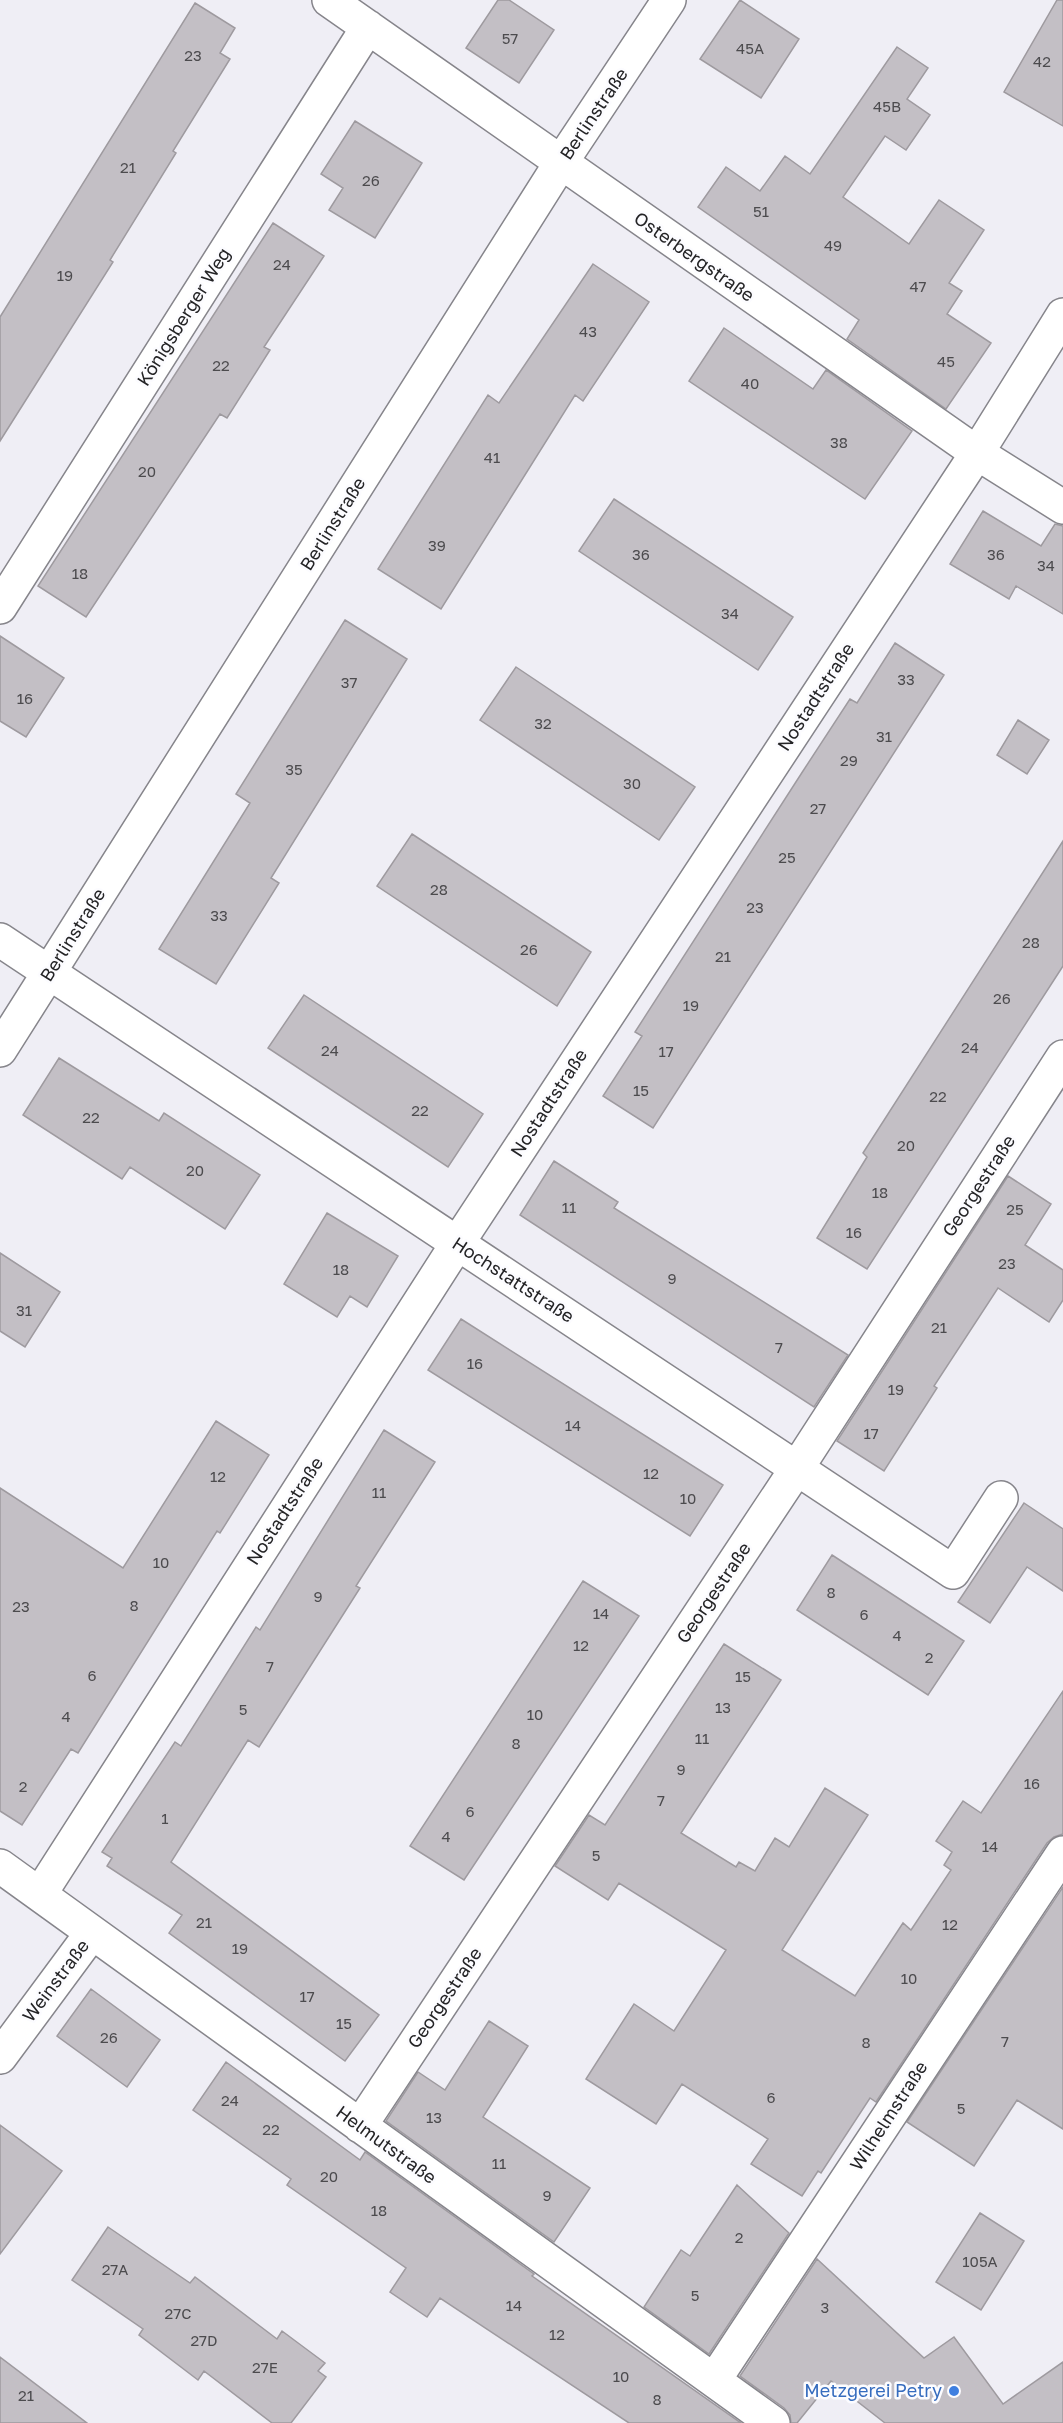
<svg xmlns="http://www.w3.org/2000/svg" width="1063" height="2423" font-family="'Golos Text',sans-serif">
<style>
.building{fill:#c3bfc5;stroke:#9e9a9f;stroke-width:1.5}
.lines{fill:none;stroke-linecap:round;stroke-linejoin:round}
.street-casing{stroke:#86858b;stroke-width:36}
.street{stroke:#fff;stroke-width:33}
.shop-dot{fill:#3f7fe0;stroke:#fcfcff;stroke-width:2}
.labels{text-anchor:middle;stroke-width:5;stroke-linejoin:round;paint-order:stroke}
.number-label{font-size:15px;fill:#4c4b4e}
.street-label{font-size:18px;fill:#242426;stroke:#fcfcff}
.shop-label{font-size:18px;fill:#366cbe;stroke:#fcfcff;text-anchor:end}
</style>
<rect width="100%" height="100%" fill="#efeef5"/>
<path class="building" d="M 498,0 L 509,0 L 554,30 L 519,83 L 466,48 Z
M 740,0 L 799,39 L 761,98 L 700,59 Z
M 1057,0 L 1063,0 L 1063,126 L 1004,92 Z
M 195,3 L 235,28 L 220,53 L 230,59 L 173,151 L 176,153 L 110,260 L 113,262 L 0,441 L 0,317 Z
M 897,47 L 928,68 L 907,99 L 930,115 L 906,150 L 885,136 L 843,197 L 909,244 L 939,200 L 984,230 L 949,283 L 962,291 L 947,314 L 991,343 L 946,409 L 847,339 L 859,320 L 698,207 L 726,167 L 760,191 L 785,156 L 810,174 Z
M 355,121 L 422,163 L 375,238 L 329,210 L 343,188 L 321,174 Z
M 273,223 L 324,256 L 264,347 L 270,350 L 227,418 L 220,414 L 86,617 L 38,586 Z
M 593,264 L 649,302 L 583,401 L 575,395 L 441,609 L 378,569 L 488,395 L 499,403 Z
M 724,328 L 813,389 L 826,370 L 912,431 L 865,499 L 689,381 Z
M 614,499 L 793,617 L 758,670 L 579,551 Z
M 983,511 L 1041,546 L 1055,524 L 1063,526 L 1063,614 L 1016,586 L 1009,599 L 950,564 Z
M 345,620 L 407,659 L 271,878 L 279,883 L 216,984 L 159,949 L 250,803 L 236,794 Z
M 0,636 L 64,678 L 26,737 L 0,721 Z
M 895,643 L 944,675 L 653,1128 L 603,1096 L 642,1036 L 635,1032 L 803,771 L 850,699 L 857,703 Z
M 516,667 L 695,787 L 659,840 L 480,720 Z
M 1018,720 L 1049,740 L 1027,774 L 997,755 Z
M 412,834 L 591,952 L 557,1006 L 377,886 Z
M 1063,841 L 1063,966 L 867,1269 L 817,1238 L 867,1157 L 863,1153 Z
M 304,995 L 483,1114 L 448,1167 L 268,1048 Z
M 59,1058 L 159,1121 L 164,1113 L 260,1175 L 225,1229 L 130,1167 L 122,1179 L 23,1115 Z
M 554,1161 L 618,1202 L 614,1208 L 848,1355 L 814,1407 L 520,1215 Z
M 1008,1176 L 1051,1204 L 1025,1245 L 1063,1270 L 1063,1300 L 1049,1322 L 998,1288 L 934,1386 L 937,1388 L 884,1471 L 837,1441 Z
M 327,1213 L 398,1256 L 367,1307 L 350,1296 L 337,1317 L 284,1284 Z
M 0,1253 L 60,1292 L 25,1347 L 0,1331 Z
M 461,1319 L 723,1485 L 690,1536 L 428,1370 Z
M 216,1421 L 269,1455 L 220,1533 L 217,1531 L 78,1753 L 71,1749 L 22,1825 L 0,1811 L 0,1488 L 123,1568 Z
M 384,1430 L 435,1462 L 356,1586 L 360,1588 L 259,1747 L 248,1740 L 171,1862 L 379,2015 L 345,2061 L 169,1933 L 182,1915 L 107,1866 L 112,1858 L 102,1852 L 175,1742 L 181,1746 L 256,1627 L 260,1630 Z
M 1024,1503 L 1063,1529 L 1063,1591 L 1027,1567 L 990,1623 L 958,1602 Z
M 832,1555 L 964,1641 L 928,1695 L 797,1610 Z
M 583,1581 L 639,1616 L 464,1880 L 410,1846 Z
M 724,1644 L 781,1680 L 681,1833 L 736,1867 L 739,1862 L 755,1871 L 775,1838 L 789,1847 L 825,1788 L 868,1815 L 782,1950 L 855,1996 L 903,1923 L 911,1930 L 951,1870 L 944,1865 L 952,1852 L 936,1841 L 963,1801 L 981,1813 L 1063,1691 L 1063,1834 L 1054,1837 L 1047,1843 L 876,2102 L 870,2098 L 821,2173 L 818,2171 L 802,2196 L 751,2164 L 768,2139 L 682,2084 L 656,2124 L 586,2079 L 634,2004 L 674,2031 L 726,1950 L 619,1883 L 608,1900 L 555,1866 L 589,1815 L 605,1825 Z
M 1063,1887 L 1063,2129 L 1017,2100 L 974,2166 L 907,2122 Z
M 91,1989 L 160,2040 L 127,2087 L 57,2036 Z
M 489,2021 L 528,2046 L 483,2117 L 590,2188 L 554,2242 L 386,2121 L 418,2072 L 445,2090 Z
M 226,2062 L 360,2160 L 365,2152 L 534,2274 L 532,2276 L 741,2423 L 629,2423 L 440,2298 L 427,2317 L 390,2292 L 406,2268 L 287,2185 L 291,2179 L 193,2110 Z
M 0,2125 L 62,2171 L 0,2254 Z
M 737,2185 L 789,2233 L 709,2354 L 644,2307 L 681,2250 L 690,2256 Z
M 980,2213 L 1024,2241 L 981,2310 L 936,2282 Z
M 108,2227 L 190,2283 L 195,2277 L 277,2339 L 282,2331 L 325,2363 L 318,2371 L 326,2377 L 291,2423 L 272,2423 L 204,2371 L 198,2380 L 139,2335 L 143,2329 L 72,2280 Z
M 817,2259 L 924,2358 L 954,2337 L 1003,2404 L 1063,2362 L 1063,2423 L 885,2423 L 831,2381 L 797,2423 L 791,2423 L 790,2415 L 784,2408 L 740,2376 Z
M 0,2357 L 87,2423 L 0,2423 Z"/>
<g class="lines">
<defs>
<path id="street" d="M 329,0 L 977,453 L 1063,507
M 0,607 L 368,27
M 0,940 L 953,1572 L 1001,1498
M 0,1050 L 560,164 L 669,0
M 0,1866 L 773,2423
M 40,1894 L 457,1244 L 977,453 L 1063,315
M 0,2057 L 91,1934
M 360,2126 L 797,1468 L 1063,1057
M 715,2379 L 1063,1853"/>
</defs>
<use href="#street" class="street-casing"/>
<use href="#street" class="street"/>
</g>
<circle class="shop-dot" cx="954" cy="2391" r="6"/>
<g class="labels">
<g class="number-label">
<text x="510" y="44">57</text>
<text x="750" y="54">45A</text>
<text x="193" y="61">23</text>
<text x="1042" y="67">42</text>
<text x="887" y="112">45B</text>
<text x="128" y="173">21</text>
<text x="371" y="186">26</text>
<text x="761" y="217">51</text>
<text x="833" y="251">49</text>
<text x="282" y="270">24</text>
<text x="65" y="281">19</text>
<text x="918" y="292">47</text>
<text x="588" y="337">43</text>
<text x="946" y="367">45</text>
<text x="221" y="371">22</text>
<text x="750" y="389">40</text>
<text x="839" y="448">38</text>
<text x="492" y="463">41</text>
<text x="147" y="477">20</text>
<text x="437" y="551">39</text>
<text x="641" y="560">36</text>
<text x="996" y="560">36</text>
<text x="1046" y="571">34</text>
<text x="80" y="579">18</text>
<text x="730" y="619">34</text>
<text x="906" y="685">33</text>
<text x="349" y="688">37</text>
<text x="25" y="704">16</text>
<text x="543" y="729">32</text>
<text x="884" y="742">31</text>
<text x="849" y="766">29</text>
<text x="294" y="775">35</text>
<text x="632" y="789">30</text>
<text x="818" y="814">27</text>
<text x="787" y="863">25</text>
<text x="439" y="895">28</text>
<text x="755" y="913">23</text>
<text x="219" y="921">33</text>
<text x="1031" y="948">28</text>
<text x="529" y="955">26</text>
<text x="723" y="962">21</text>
<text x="1002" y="1004">26</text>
<text x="691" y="1011">19</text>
<text x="970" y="1053">24</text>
<text x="330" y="1056">24</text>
<text x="666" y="1057">17</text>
<text x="641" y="1096">15</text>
<text x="938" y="1102">22</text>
<text x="420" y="1116">22</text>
<text x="91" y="1123">22</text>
<text x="906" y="1151">20</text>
<text x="195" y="1176">20</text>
<text x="880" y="1198">18</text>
<text x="569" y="1213">11</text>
<text x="1015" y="1215">25</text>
<text x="854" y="1238">16</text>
<text x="1007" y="1269">23</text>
<text x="341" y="1275">18</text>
<text x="672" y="1284">9</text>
<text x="24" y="1316">31</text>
<text x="939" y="1333">21</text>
<text x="779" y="1353">7</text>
<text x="475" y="1369">16</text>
<text x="896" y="1395">19</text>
<text x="573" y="1431">14</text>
<text x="871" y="1439">17</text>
<text x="651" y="1479">12</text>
<text x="218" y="1482">12</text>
<text x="379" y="1498">11</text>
<text x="688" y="1504">10</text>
<text x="161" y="1568">10</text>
<text x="831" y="1598">8</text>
<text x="318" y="1602">9</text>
<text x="134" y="1611">8</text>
<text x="21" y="1612">23</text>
<text x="601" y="1619">14</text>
<text x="864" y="1620">6</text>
<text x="897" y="1641">4</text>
<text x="581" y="1651">12</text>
<text x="929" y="1663">2</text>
<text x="270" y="1672">7</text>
<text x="92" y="1681">6</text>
<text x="743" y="1682">15</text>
<text x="723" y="1713">13</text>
<text x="243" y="1715">5</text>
<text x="535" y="1720">10</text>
<text x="66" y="1722">4</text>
<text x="702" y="1744">11</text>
<text x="516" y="1749">8</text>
<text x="681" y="1775">9</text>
<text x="1032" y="1789">16</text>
<text x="23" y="1792">2</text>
<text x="661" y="1806">7</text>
<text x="470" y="1817">6</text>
<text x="165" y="1824">1</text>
<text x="446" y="1842">4</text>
<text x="990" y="1852">14</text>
<text x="596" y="1861">5</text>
<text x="204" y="1928">21</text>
<text x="950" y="1930">12</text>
<text x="240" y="1954">19</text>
<text x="909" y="1984">10</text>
<text x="307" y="2002">17</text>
<text x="344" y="2029">15</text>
<text x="109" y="2043">26</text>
<text x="1005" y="2047">7</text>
<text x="866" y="2048">8</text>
<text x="771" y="2103">6</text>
<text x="230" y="2106">24</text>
<text x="961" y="2114">5</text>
<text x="434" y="2123">13</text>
<text x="271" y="2135">22</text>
<text x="499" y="2169">11</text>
<text x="329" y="2182">20</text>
<text x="547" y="2201">9</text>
<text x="379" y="2216">18</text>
<text x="739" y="2243">2</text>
<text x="980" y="2267">105A</text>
<text x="115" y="2275">27A</text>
<text x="695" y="2301">5</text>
<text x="514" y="2311">14</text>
<text x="825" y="2313">3</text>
<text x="178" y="2319">27C</text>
<text x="557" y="2340">12</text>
<text x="204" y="2346">27D</text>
<text x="265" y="2373">27E</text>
<text x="621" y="2382">10</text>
<text x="26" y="2401">21</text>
<text x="657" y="2405">8</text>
</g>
<g class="street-label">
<text transform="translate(594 114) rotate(-56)" y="6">Berlinstraße</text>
<text transform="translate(694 257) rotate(35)" y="6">Osterbergstraße</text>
<text transform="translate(184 317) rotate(-58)" y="6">Königsberger Weg</text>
<text transform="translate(333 524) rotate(-58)" y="6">Berlinstraße</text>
<text transform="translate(816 697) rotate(-57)" y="6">Nostadtstraße</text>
<text transform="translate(73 935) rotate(-58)" y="6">Berlinstraße</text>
<text transform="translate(549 1103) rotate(-57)" y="6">Nostadtstraße</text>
<text transform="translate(979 1186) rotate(-57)" y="6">Georgestraße</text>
<text transform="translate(513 1280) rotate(33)" y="6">Hochstattstraße</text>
<text transform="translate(285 1511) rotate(-57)" y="6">Nostadtstraße</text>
<text transform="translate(714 1593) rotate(-56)" y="6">Georgestraße</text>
<text transform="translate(56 1981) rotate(-53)" y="6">Weinstraße</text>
<text transform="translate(445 1998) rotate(-56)" y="6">Georgestraße</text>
<text transform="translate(889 2116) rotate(-57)" y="6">Wilhelmstraße</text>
<text transform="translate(386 2145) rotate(36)" y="6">Helmutstraße</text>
</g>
<g class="shop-label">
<text x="942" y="2397">Metzgerei Petry</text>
</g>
</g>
</svg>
